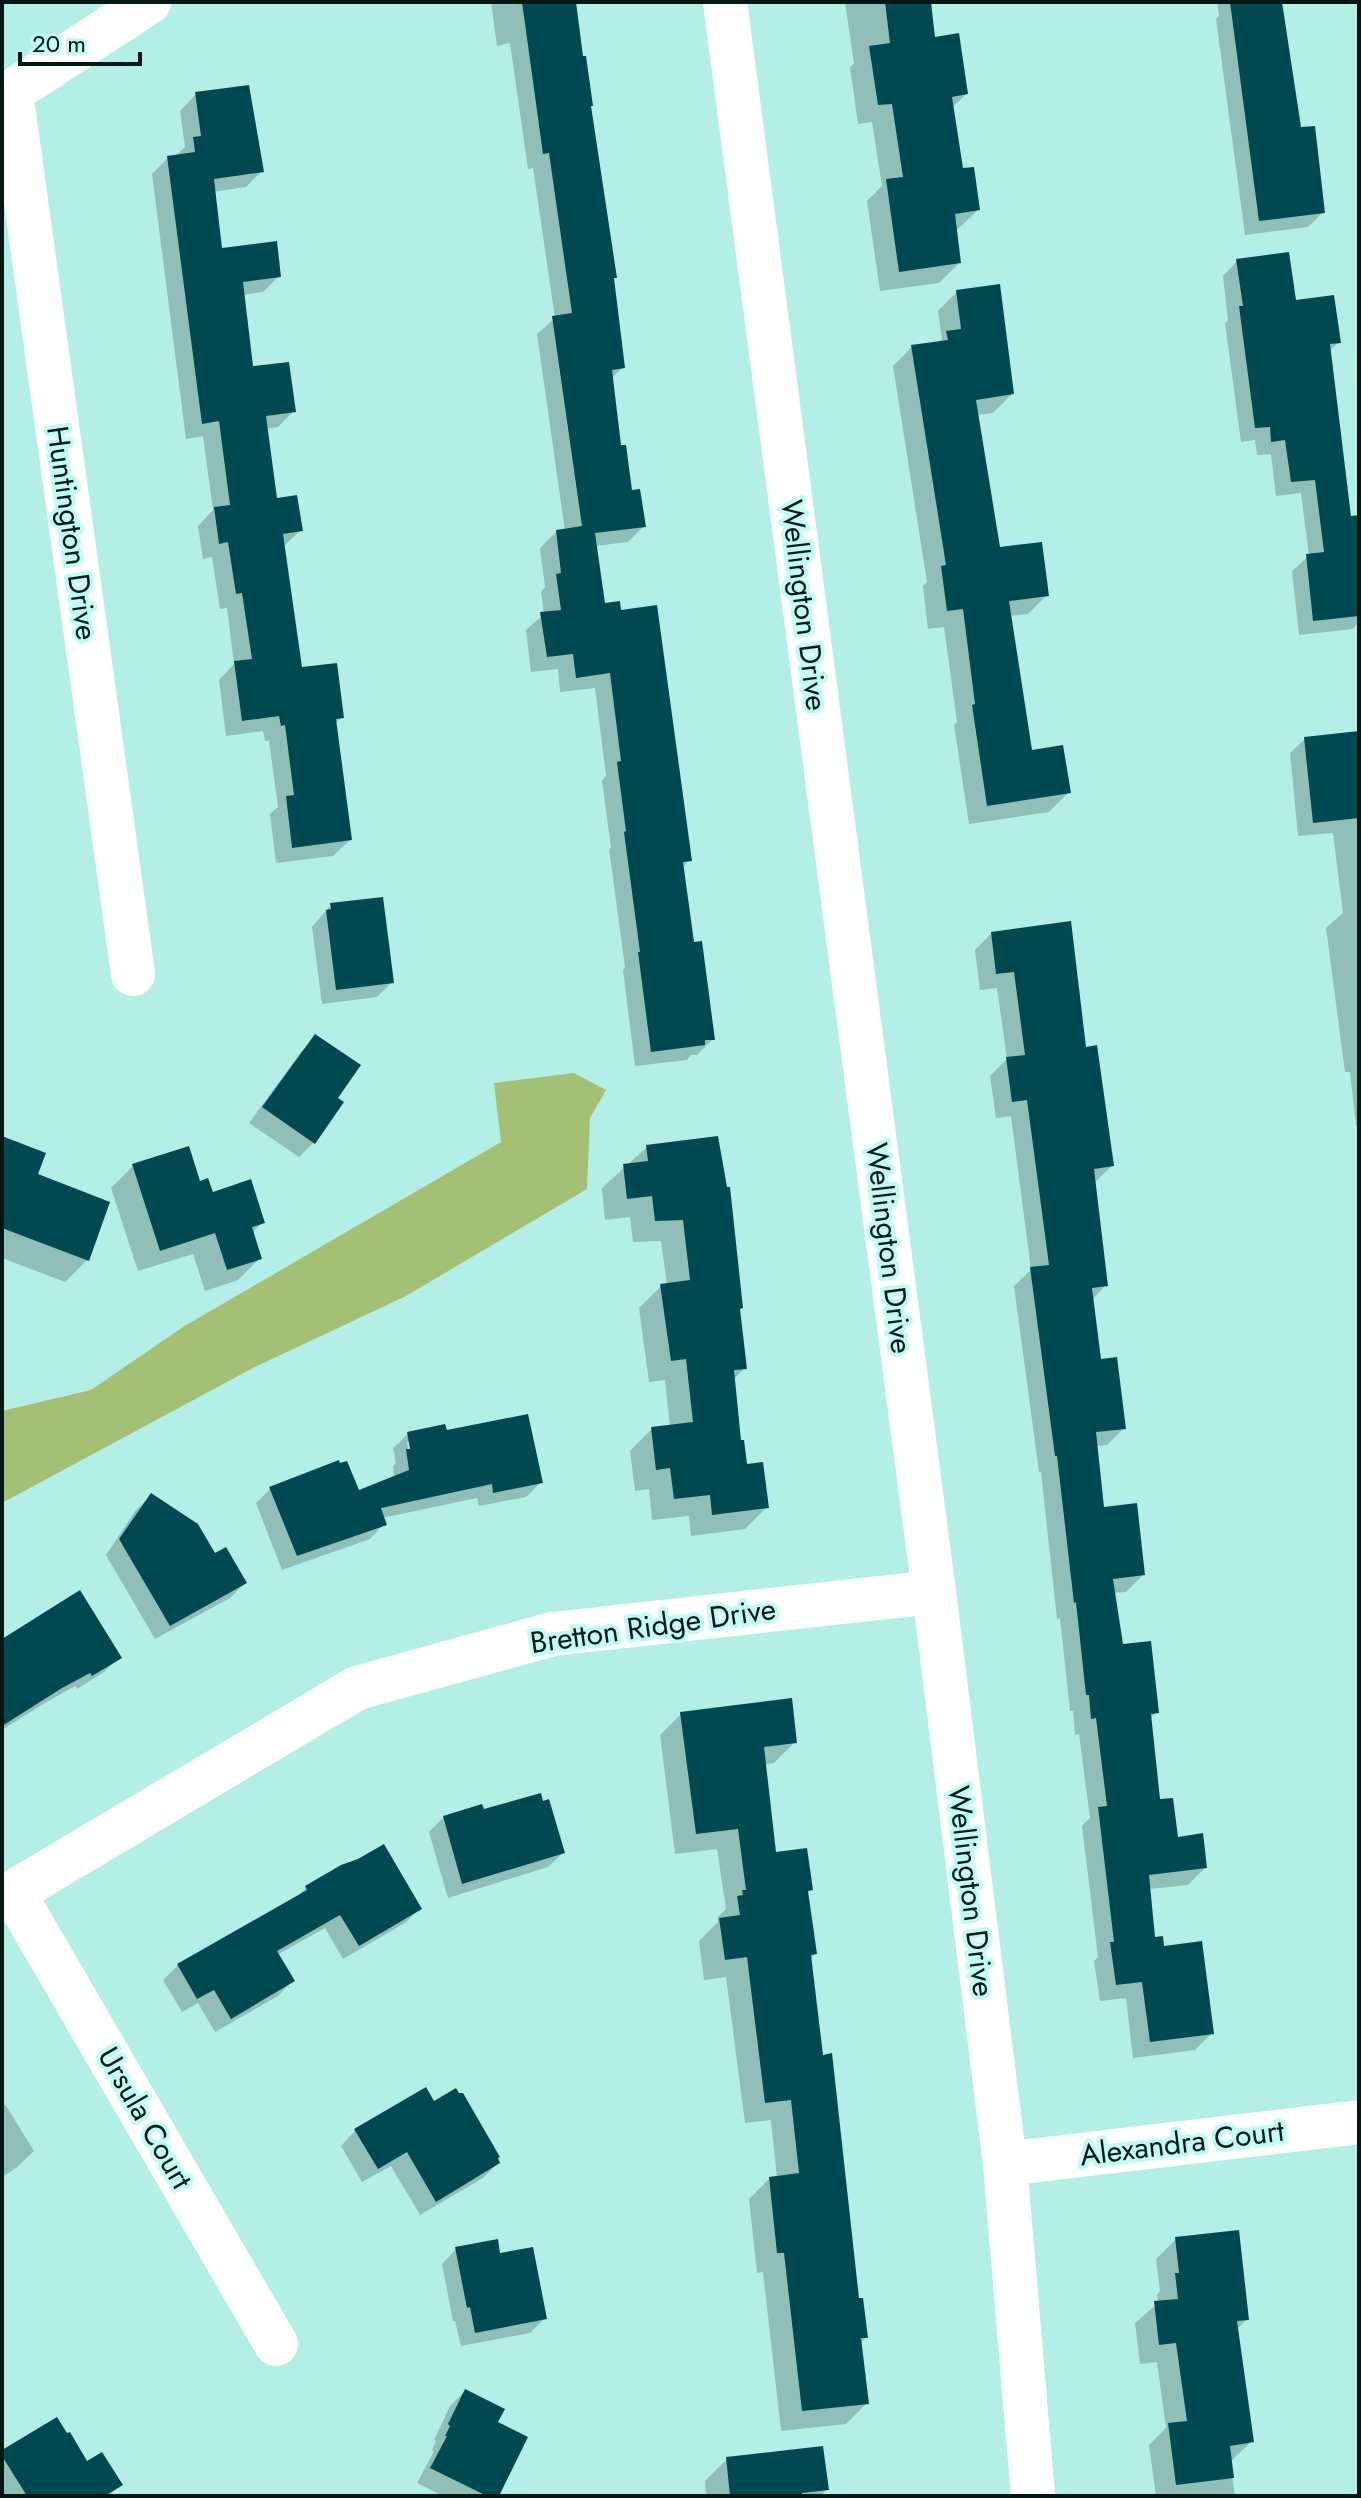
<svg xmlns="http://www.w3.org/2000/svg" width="1361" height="2498" font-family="Jost,sans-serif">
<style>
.green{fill:#a4c075}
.shadow{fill:#0003;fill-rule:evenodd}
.building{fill:#014950}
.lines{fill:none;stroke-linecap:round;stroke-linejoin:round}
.street{stroke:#fff;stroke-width:44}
.labels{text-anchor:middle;stroke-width:8;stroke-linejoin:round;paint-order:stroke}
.street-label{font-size:30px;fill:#011714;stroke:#c1fcf4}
</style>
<rect width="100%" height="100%" fill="#b4efe7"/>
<path class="green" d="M 574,1073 L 606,1090 L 590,1118 L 587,1189 L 406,1296 L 253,1368 L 2,1503 L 2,1411 L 91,1390 L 183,1327 L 501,1142 L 494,1083 Z"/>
<path class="shadow" d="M 491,2 L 575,2 L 623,367 L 611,379 L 619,448 L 631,492 L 644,526 L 628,542 L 595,546 L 603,605 L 689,860 L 682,868 L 693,944 L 713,1039 L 697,1055 L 691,1055 L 687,1060 L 635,1066 L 623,970 L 625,967 L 609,849 L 611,848 L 602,780 L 606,776 L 595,688 L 560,692 L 558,669 L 531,672 L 526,630 L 544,614 L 541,592 L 545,587 L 540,548 L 556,532 L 565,531 L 537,334 L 555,318 L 533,168 L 528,169 L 510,43 L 497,46 Z
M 845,2 L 929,2 L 934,39 L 966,94 L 952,108 L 961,171 L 978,210 L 958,229 L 955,230 L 959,263 L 939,283 L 880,291 L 867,201 L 882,186 L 872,122 L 858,124 L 850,67 L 854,64 Z
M 1217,2 L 1280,2 L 1299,129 L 1323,212 L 1308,227 L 1245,235 L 1216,19 L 1219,16 Z
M 196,94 L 262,171 L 246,187 L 213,192 L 220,250 L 279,276 L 263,292 L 243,295 L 251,368 L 294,411 L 278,427 L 265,429 L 275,500 L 301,530 L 284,546 L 301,670 L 342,717 L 334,725 L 350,840 L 333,856 L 276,863 L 270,814 L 278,807 L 269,741 L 265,741 L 263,731 L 226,736 L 219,680 L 234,664 L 227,608 L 220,609 L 212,557 L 203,559 L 198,526 L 213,510 L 203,436 L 186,439 L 152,174 L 168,158 L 177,155 L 185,147 L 180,111 Z
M 1237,261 L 1294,302 L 1339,342 L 1329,351 L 1349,518 L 1359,517 L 1359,622 L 1353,629 L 1299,635 L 1292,571 L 1309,556 L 1301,493 L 1276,496 L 1271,454 L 1257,455 L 1255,440 L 1241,442 L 1225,323 L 1228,320 L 1223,276 Z
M 957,292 L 1012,394 L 993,413 L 977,415 L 998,549 L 1047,595 L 1028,614 L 1010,616 L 1030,752 L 1068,793 L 1049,812 L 969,824 L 954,725 L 957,722 L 944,627 L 928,629 L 923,586 L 927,582 L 893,366 L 912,347 L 937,343 L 942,339 L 938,311 Z
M 1359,733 L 1359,1125 L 1356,1126 L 1350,1072 L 1345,1072 L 1326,928 L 1343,913 L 1333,833 L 1298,836 L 1290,753 L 1305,739 Z
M 331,905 L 392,982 L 377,997 L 322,1004 L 312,927 Z
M 992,933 L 1085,1049 L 1112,1166 L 1094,1183 L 1106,1285 L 1092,1300 L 1099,1361 L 1124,1428 L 1107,1445 L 1096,1446 L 1102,1510 L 1143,1575 L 1126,1592 L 1113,1593 L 1121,1646 L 1157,1712 L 1149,1719 L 1158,1801 L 1176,1839 L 1205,1868 L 1188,1885 L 1149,1889 L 1154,1939 L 1162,1949 L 1212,2033 L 1195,2050 L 1133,2058 L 1126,1998 L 1100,2001 L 1094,1961 L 1098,1957 L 1082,1826 L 1090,1818 L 1079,1734 L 1075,1735 L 1073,1711 L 1070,1711 L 1060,1618 L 1057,1619 L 1041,1472 L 1039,1472 L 1014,1286 L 1031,1270 L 1011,1116 L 996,1118 L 990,1076 L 1007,1059 L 997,988 L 980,990 L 975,950 Z
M 316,1037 L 336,1098 L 314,1142 L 299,1157 L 249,1123 L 301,1052 Z
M 2,1138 L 36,1175 L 87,1260 L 65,1282 L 2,1258 Z
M 647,1147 L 738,1310 L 745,1368 L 733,1380 L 740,1443 L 745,1466 L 767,1507 L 745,1529 L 691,1536 L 689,1516 L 652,1520 L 649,1489 L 635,1491 L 630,1451 L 652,1429 L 670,1427 L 665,1380 L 649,1382 L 639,1308 L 661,1286 L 667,1285 L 661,1241 L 633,1242 L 630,1217 L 605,1220 L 602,1188 Z
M 133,1166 L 199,1184 L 211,1194 L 263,1222 L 252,1233 L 260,1258 L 238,1280 L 205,1291 L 193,1254 L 138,1271 L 111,1188 Z
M 445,1433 L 541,1482 L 526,1497 L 479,1506 L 477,1498 L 382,1518 L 384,1524 L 370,1539 L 282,1570 L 256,1503 L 270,1489 L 357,1492 L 394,1478 L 393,1466 L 396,1463 L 393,1448 L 408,1434 ZM 407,1442 L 411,1442 L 410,1459 Z
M 151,1496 L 245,1583 L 230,1598 L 155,1639 L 106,1555 L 136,1510 Z
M 2,1641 L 119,1657 L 104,1672 L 77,1689 L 75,1686 L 45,1703 L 2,1730 Z
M 681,1714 L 795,1742 L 774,1763 L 764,1765 L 774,1854 L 811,1889 L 806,1894 L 815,1954 L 810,1959 L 822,2057 L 858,2300 L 866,2337 L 860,2344 L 867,2403 L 846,2424 L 781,2431 L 763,2272 L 757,2273 L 749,2199 L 770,2178 L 777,2178 L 771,2120 L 745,2123 L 726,1977 L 704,1980 L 699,1941 L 718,1922 L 717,1918 L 726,1909 L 717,1849 L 675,1854 L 660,1735 Z
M 483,1812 L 563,1853 L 548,1867 L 448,1898 L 429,1832 L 444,1817 Z
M 306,1888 L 420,1908 L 405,1923 L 343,1959 L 325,1928 L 277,1955 L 292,1981 L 278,1996 L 215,2032 L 198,2003 L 182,2012 L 163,1980 L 178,1965 L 295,1899 Z
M 5,2104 L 34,2151 L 16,2168 L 2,2177 L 2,2106 Z
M 355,2131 L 498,2163 L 483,2178 L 420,2215 L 391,2166 L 362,2182 L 341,2146 Z
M 1176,2239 L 1247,2319 L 1236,2330 L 1251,2442 L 1230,2462 L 1235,2496 L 1156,2496 L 1149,2445 L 1166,2428 L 1157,2362 L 1140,2364 L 1135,2323 L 1158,2303 L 1157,2295 L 1160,2291 L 1156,2259 Z
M 456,2249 L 499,2255 L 545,2318 L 530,2333 L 461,2346 L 455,2321 L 453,2321 L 442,2264 Z
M 465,2391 L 496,2423 L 497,2496 L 443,2496 L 417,2483 L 434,2451 L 432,2450 L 436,2441 L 434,2440 L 450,2406 Z
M 2,2452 L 87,2464 L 120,2485 L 109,2496 L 3,2496 Z
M 727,2459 L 827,2489 L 820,2496 L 706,2496 L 705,2481 Z"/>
<path class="building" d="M 522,2 L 576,2 L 583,56 L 586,56 L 593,106 L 591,106 L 617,278 L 614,278 L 625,368 L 612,370 L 621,445 L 626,445 L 632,490 L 640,489 L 646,527 L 595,533 L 605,603 L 620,601 L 621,610 L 657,605 L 692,861 L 683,862 L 694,942 L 702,941 L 715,1040 L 705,1040 L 705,1045 L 651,1052 L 638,952 L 640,952 L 624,832 L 626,831 L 617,762 L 621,761 L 610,673 L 576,678 L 573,654 L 547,657 L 540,612 L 561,610 L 556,574 L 561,573 L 556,530 L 582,526 L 552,316 L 572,313 L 549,153 L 543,154 Z
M 885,2 L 931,2 L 935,37 L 959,33 L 968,94 L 952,97 L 963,168 L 974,167 L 980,210 L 955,214 L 961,263 L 899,272 L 886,179 L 903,177 L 892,104 L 878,105 L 869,46 L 890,43 Z
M 1230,2 L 1282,2 L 1301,127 L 1315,126 L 1325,213 L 1259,221 Z
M 249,85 L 264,172 L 214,179 L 222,248 L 277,241 L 281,277 L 243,282 L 253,366 L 289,362 L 296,412 L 266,416 L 277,498 L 297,495 L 303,531 L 283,534 L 302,667 L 337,663 L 344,718 L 336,719 L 352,840 L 292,848 L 286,796 L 294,795 L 285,725 L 281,726 L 279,716 L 242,721 L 234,661 L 252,659 L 242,593 L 236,594 L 228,542 L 219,544 L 214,507 L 230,505 L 219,421 L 202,424 L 167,156 L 195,152 L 193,137 L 201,136 L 195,92 Z
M 1289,252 L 1296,300 L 1334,295 L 1341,343 L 1330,344 L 1351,516 L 1359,515 L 1359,616 L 1313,621 L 1306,554 L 1324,552 L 1315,480 L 1291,482 L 1285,440 L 1271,442 L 1270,427 L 1255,428 L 1239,306 L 1243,306 L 1236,259 Z
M 1000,284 L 1014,394 L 976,400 L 1000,547 L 1042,542 L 1049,596 L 1009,601 L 1032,750 L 1063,745 L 1071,793 L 987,806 L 972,705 L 975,704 L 963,609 L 947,611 L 941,566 L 946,565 L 911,345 L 948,340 L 946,331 L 961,329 L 956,290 Z
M 1359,731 L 1359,818 L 1313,823 L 1304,737 Z
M 383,897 L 394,983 L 336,990 L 326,910 L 331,909 L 330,903 Z
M 1071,921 L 1086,1047 L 1097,1045 L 1114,1166 L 1094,1169 L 1108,1286 L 1092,1288 L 1101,1359 L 1117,1357 L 1126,1429 L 1096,1432 L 1104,1507 L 1137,1503 L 1145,1575 L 1113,1579 L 1123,1644 L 1151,1641 L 1159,1713 L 1151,1714 L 1160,1799 L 1173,1798 L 1178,1837 L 1203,1833 L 1207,1868 L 1149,1875 L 1155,1937 L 1163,1936 L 1164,1946 L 1202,1941 L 1214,2034 L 1150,2042 L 1142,1982 L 1116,1985 L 1110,1942 L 1114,1942 L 1098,1807 L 1107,1806 L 1096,1718 L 1091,1719 L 1089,1695 L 1086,1695 L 1076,1602 L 1074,1603 L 1057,1456 L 1055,1456 L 1030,1267 L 1049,1265 L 1027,1100 L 1012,1102 L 1006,1057 L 1025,1055 L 1014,972 L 996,974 L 991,932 Z
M 315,1034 L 361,1065 L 338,1098 L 344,1102 L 315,1144 L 262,1107 Z
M 2,1136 L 46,1153 L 38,1174 L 110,1202 L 89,1261 L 2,1228 Z
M 718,1136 L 727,1187 L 730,1187 L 743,1308 L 740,1309 L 747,1369 L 734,1370 L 741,1440 L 744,1440 L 747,1464 L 763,1462 L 769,1508 L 712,1515 L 710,1495 L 674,1499 L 670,1468 L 656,1470 L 651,1427 L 693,1422 L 686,1359 L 671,1361 L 660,1284 L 690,1280 L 683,1220 L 655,1221 L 652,1196 L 627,1199 L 623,1164 L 648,1161 L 646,1145 Z
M 189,1146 L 200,1181 L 208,1178 L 213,1192 L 251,1179 L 265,1223 L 252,1227 L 262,1259 L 227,1270 L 215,1233 L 160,1251 L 132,1164 Z
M 528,1414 L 543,1483 L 493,1493 L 492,1484 L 381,1508 L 387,1525 L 297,1556 L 269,1487 L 339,1460 L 340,1463 L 347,1461 L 359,1490 L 409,1470 L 406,1449 L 410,1449 L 407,1432 L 445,1424 L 447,1430 Z
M 151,1493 L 198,1524 L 215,1553 L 226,1547 L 247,1583 L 170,1626 L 119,1539 Z
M 80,1590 L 122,1658 L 92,1676 L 90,1673 L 62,1688 L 2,1726 L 2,1639 Z
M 792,1698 L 797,1743 L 764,1747 L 776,1852 L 807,1848 L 813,1890 L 808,1891 L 817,1954 L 811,1955 L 823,2055 L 832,2053 L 859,2298 L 863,2298 L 868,2338 L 861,2338 L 869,2404 L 802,2411 L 784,2253 L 777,2253 L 769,2177 L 799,2173 L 791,2100 L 765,2103 L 747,1957 L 725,1960 L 719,1918 L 740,1915 L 737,1896 L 743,1895 L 742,1890 L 746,1890 L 738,1829 L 696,1834 L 680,1712 Z
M 541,1793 L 543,1801 L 549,1799 L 565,1853 L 462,1884 L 443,1816 L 482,1804 L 484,1809 Z
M 384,1844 L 422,1909 L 359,1946 L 340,1915 L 277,1951 L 295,1981 L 231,2019 L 214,1990 L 197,1999 L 177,1964 L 307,1890 L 305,1886 L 341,1865 L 358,1859 Z
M 426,2087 L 434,2101 L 456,2088 L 459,2093 L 463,2093 L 500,2157 L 498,2158 L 500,2163 L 436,2202 L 407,2152 L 378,2169 L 354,2129 Z
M 1239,2230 L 1249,2320 L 1237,2321 L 1254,2442 L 1230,2446 L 1234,2478 L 1176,2485 L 1168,2423 L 1187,2421 L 1176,2343 L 1159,2345 L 1154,2301 L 1178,2299 L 1175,2273 L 1179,2273 L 1175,2237 Z
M 498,2239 L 500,2253 L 533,2247 L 547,2319 L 475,2333 L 470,2307 L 467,2308 L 455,2247 Z
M 465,2389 L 505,2409 L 498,2422 L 528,2437 L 499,2496 L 487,2496 L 430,2468 L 447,2436 L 445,2436 L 450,2426 L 448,2424 Z
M 57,2417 L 67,2433 L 70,2432 L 87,2461 L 102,2452 L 123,2485 L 108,2494 L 109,2496 L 27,2496 L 2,2456 L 2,2450 Z
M 823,2446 L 829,2490 L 802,2493 L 802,2496 L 730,2496 L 726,2457 Z"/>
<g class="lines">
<path class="street" d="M 725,2 L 934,1592 L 1005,2164 L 1033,2496
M 11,93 L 133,974
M 2,98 L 149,2
M 13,1892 L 276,2344
M 2,1899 L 357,1688 L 553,1634 L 934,1592
M 1005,2164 L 1359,2122"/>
</g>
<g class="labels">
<g class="street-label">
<text transform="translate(72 533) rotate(82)" y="10">Huntington Drive</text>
<text transform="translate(804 605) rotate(83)" y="10">Wellington Drive</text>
<text transform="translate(889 1248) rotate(83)" y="10">Wellington Drive</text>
<text transform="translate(653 1626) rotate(-8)" y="10">Bretton Ridge Drive</text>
<text transform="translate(971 1891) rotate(83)" y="10">Wellington Drive</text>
<text transform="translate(145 2118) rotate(60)" y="10">Ursula Court</text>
<text transform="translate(1182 2143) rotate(-7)" y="10">Alexandra Court</text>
</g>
</g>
<rect width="1361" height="2498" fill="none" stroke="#011714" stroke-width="8"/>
<path d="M20 52v12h120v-12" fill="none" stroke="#011714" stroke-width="4"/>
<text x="32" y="52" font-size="24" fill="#011714" stroke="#c1fcf4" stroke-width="6" paint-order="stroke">20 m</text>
</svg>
